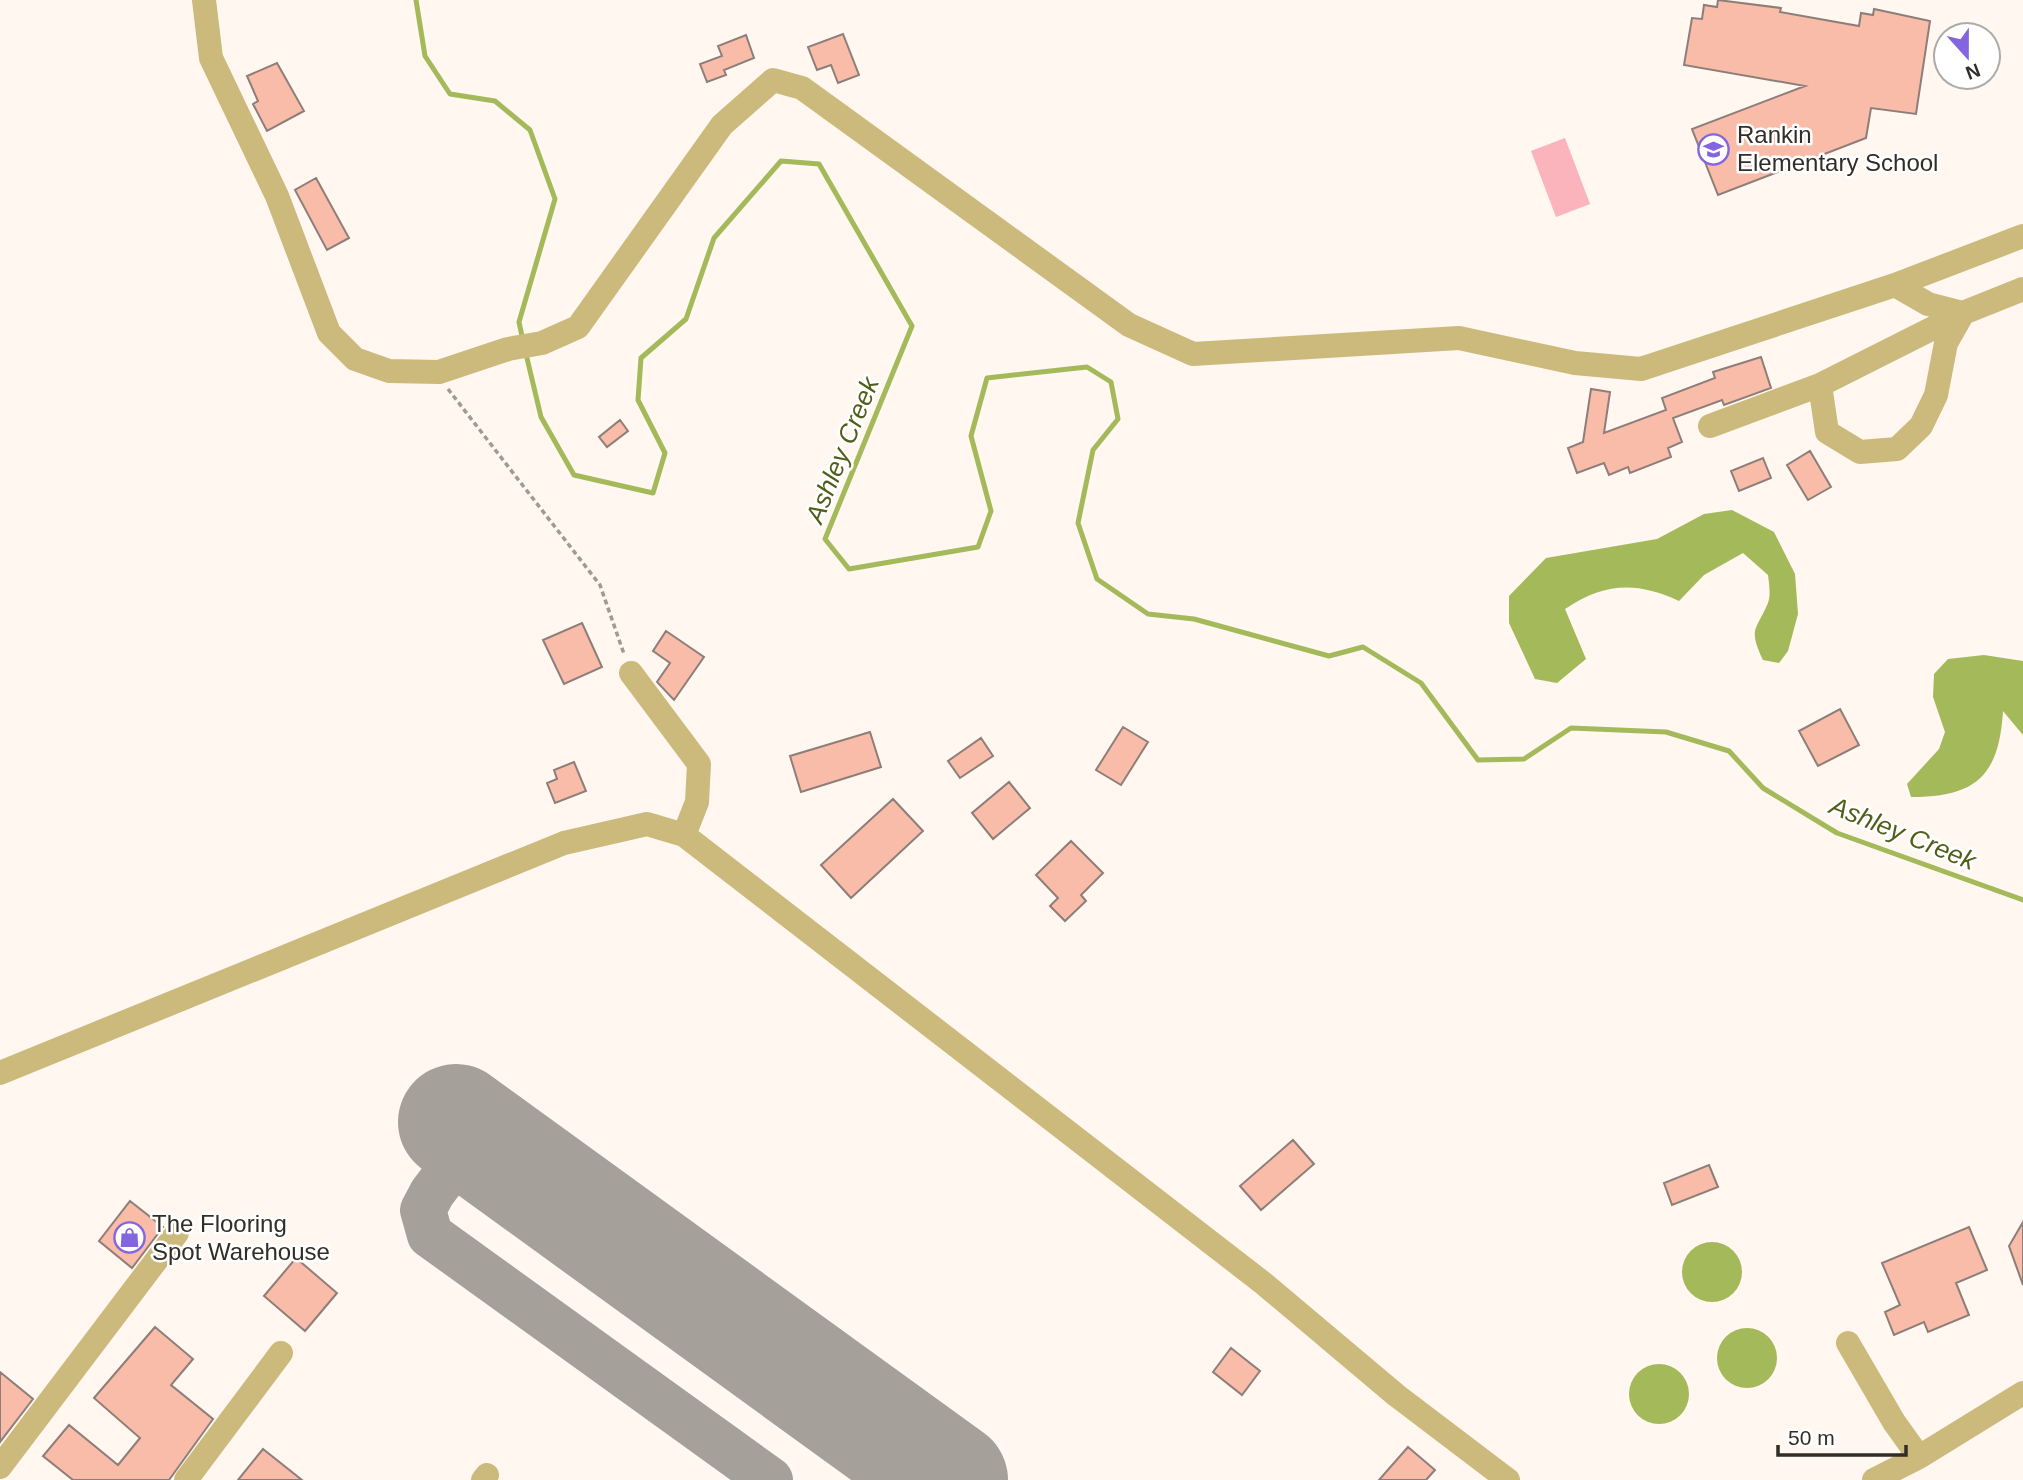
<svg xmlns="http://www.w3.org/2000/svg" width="2023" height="1480" font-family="Arial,sans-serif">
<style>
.green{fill:#fbb4bb}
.water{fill:#a3b95a}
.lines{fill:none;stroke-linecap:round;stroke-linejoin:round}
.stream{stroke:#a3b95a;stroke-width:5}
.taxiway{stroke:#a6a09a;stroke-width:46}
.runway{stroke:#a6a09a;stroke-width:116}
.building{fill:#f8bca8;stroke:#8e7e79;stroke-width:2}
.path{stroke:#a09a94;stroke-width:3.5;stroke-dasharray:5 3.5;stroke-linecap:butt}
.minor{stroke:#ccba7c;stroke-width:24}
.labels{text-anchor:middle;stroke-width:5;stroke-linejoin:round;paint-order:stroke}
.poi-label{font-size:24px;fill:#312d28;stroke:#fff;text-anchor:start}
.water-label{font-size:26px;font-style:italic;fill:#505e1a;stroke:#fff}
</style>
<rect width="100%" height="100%" fill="#fff7f0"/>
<path class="green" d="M 1565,138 L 1590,204 L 1556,217 L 1531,151 Z"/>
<path class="water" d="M 1732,510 L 1774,532 L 1795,574 L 1798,614 L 1788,651 L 1779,663 L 1763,660 C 1748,628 1756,631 1768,603 C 1771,595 1769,583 1768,575 L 1743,553 L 1704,575 L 1679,601 C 1636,581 1604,583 1565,609 L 1586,659 L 1557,683 L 1535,679 L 1509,623 L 1509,596 L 1546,558 L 1657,539 L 1704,514 Z
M 1984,655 L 2023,661 L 2023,735 L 2003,711 C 1999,776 1976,797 1911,797 L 1907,784 L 1939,749 L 1945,732 L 1933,697 L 1934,674 L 1948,659 Z
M1682 1272a30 30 0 1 1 60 0a30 30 0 1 1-60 0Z
M1717 1358a30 30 0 1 1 60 0a30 30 0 1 1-60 0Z
M1629 1394a30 30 0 1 1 60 0a30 30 0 1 1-60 0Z"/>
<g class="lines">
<path class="stream" d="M 416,0 L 425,56 L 450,94 L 495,101 L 530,130 L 555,199 L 519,322 L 523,341
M 526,354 L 541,417 L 574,475 L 653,493 L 665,453 L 638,400 L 641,358 L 686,319 L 714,238 L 781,161 L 819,164 L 912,326 L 825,539 L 849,569 L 978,547 L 991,511 L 971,436 L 987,378 L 1087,367 L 1111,382 L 1118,419 L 1093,450 L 1078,523 L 1097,579 L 1148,614 L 1194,619 L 1329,656 L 1363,647 L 1421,683 L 1478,760 L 1524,759 L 1571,728 L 1666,732 L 1729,751 L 1763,788 L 1837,833 L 2023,900"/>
<path class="taxiway" d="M 475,1136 L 432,1193 L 423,1210 L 430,1235 L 770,1480"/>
<path class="runway" d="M 456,1122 L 950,1480"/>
</g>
<path class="building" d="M 1718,0 L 1781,8 L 1780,12 L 1859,26 L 1861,13 L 1873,15 L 1874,9 L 1930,21 L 1916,114 L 1871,108 L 1866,138 L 1718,195 L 1692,129 L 1805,86 L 1684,65 L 1692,18 L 1702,19 L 1704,5 L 1717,7 Z
M 843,34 L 859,75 L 838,83 L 831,65 L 817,70 L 808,47 Z
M 746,35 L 754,58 L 724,70 L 726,75 L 707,82 L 700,64 L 722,56 L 718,46 Z
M 277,63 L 304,111 L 267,131 L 253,104 L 258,101 L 247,76 Z
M 316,178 L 349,238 L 327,250 L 295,190 Z
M 1761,357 L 1771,388 L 1724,405 L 1722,400 L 1673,418 L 1682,442 L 1668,448 L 1671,457 L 1630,473 L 1628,467 L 1609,475 L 1604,463 L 1577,473 L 1568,448 L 1583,442 L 1591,389 L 1610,392 L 1604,433 L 1666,410 L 1662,398 L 1715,378 L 1713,372 Z
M 620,420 L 628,431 L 607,447 L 599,437 Z
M 1810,451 L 1831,487 L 1808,500 L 1787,465 Z
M 1763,458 L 1771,478 L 1739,491 L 1731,471 Z
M 582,623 L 602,667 L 564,684 L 543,640 Z
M 666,631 L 704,657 L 674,700 L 657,682 L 670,663 L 653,651 Z
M 1840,709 L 1859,745 L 1818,766 L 1799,731 Z
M 1123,727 L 1148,742 L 1121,785 L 1096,770 Z
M 870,732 L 881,767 L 801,792 L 790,756 Z
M 981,738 L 993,756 L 960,778 L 948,761 Z
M 574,762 L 586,791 L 555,803 L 547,783 L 557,779 L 554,770 Z
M 1009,782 L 1030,808 L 993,839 L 972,813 Z
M 893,799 L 923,831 L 851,898 L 821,865 Z
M 1071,841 L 1103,873 L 1081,895 L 1086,901 L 1065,921 L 1050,906 L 1058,898 L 1036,875 Z
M 1293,1140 L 1314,1164 L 1261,1210 L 1240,1186 Z
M 1709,1165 L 1718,1187 L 1672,1205 L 1664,1183 Z
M 130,1201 L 163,1227 L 132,1268 L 99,1241 Z
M 2023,1222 L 2023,1285 L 2009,1246 Z
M 1969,1227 L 1987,1270 L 1956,1283 L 1969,1315 L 1928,1332 L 1924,1322 L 1894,1335 L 1885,1312 L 1900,1305 L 1882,1263 Z
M 296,1258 L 337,1293 L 305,1331 L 264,1296 Z
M 155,1327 L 193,1359 L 171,1385 L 213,1419 L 169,1480 L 73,1480 L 43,1456 L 69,1425 L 118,1465 L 140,1438 L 94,1398 Z
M 1231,1348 L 1260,1371 L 1242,1395 L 1213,1372 Z
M 0,1372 L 33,1399 L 0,1442 Z
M 1408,1447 L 1435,1470 L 1426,1480 L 1379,1480 Z
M 263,1449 L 302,1480 L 238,1480 Z"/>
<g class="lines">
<path class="path" d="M 448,389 L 600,585 L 624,654"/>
<path class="minor" d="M 204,0 L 211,58 L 277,196 L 329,333 L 355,359 L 389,371 L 439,372 L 508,349 L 542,343 L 578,327 L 722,125 L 773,80 L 802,88 L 1129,325 L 1193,354 L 1459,338 L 1575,363 L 1641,369 L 1895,285 L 1928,304 L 1963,313
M 1895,285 L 2023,236
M 1820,385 L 1827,432 L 1860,452 L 1897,449 L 1921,426 L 1936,395 L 1946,343 L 1963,313
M 1710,426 L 1820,385 L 1963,313 L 2023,289
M 631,673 L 699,764 L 697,802 L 684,835
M 0,1073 L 564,843 L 647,824 L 684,835 L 1263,1283 L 1396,1395 L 1508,1480
M 1848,1343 L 1894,1422 L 1919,1457
M 0,1467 L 177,1233
M 186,1480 L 281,1353
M 483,1480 L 487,1475
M 1874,1480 L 1919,1457 L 2023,1393"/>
</g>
<defs>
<symbol id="school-ring" viewBox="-11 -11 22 22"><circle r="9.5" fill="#fff" stroke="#8365e1" stroke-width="1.5"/><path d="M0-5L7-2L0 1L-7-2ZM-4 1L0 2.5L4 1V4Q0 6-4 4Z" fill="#8365e1"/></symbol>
<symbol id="shop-ring" viewBox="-11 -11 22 22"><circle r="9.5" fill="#fff" stroke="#8365e1" stroke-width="1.5"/><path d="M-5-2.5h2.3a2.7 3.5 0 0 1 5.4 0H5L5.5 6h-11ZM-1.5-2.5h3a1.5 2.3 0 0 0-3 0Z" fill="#8365e1"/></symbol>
</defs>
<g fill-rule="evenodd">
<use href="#school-ring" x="1696" y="132" width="35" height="35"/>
<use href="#shop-ring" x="112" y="1220" width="35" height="35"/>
</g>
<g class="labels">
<g class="poi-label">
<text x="1737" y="143">Rankin<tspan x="1737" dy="28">Elementary School</tspan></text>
<text x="152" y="1232">The Flooring<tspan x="152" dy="28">Spot Warehouse</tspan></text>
</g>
<g class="water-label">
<text transform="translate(842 450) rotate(-68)" y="9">Ashley Creek</text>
<text transform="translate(1903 833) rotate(22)" y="9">Ashley Creek</text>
</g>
</g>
<g transform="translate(1967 56) rotate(159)"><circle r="33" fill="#ffffff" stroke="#adaba9" stroke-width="2"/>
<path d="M0-5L12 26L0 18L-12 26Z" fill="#8365e1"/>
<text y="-10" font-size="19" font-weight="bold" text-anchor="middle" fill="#312d28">N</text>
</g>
<path d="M1778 1445v10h128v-10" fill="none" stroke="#312d28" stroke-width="3.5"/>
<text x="1788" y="1445" font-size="21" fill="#312d28" stroke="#ffffff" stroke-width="5" paint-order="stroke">50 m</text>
</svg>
